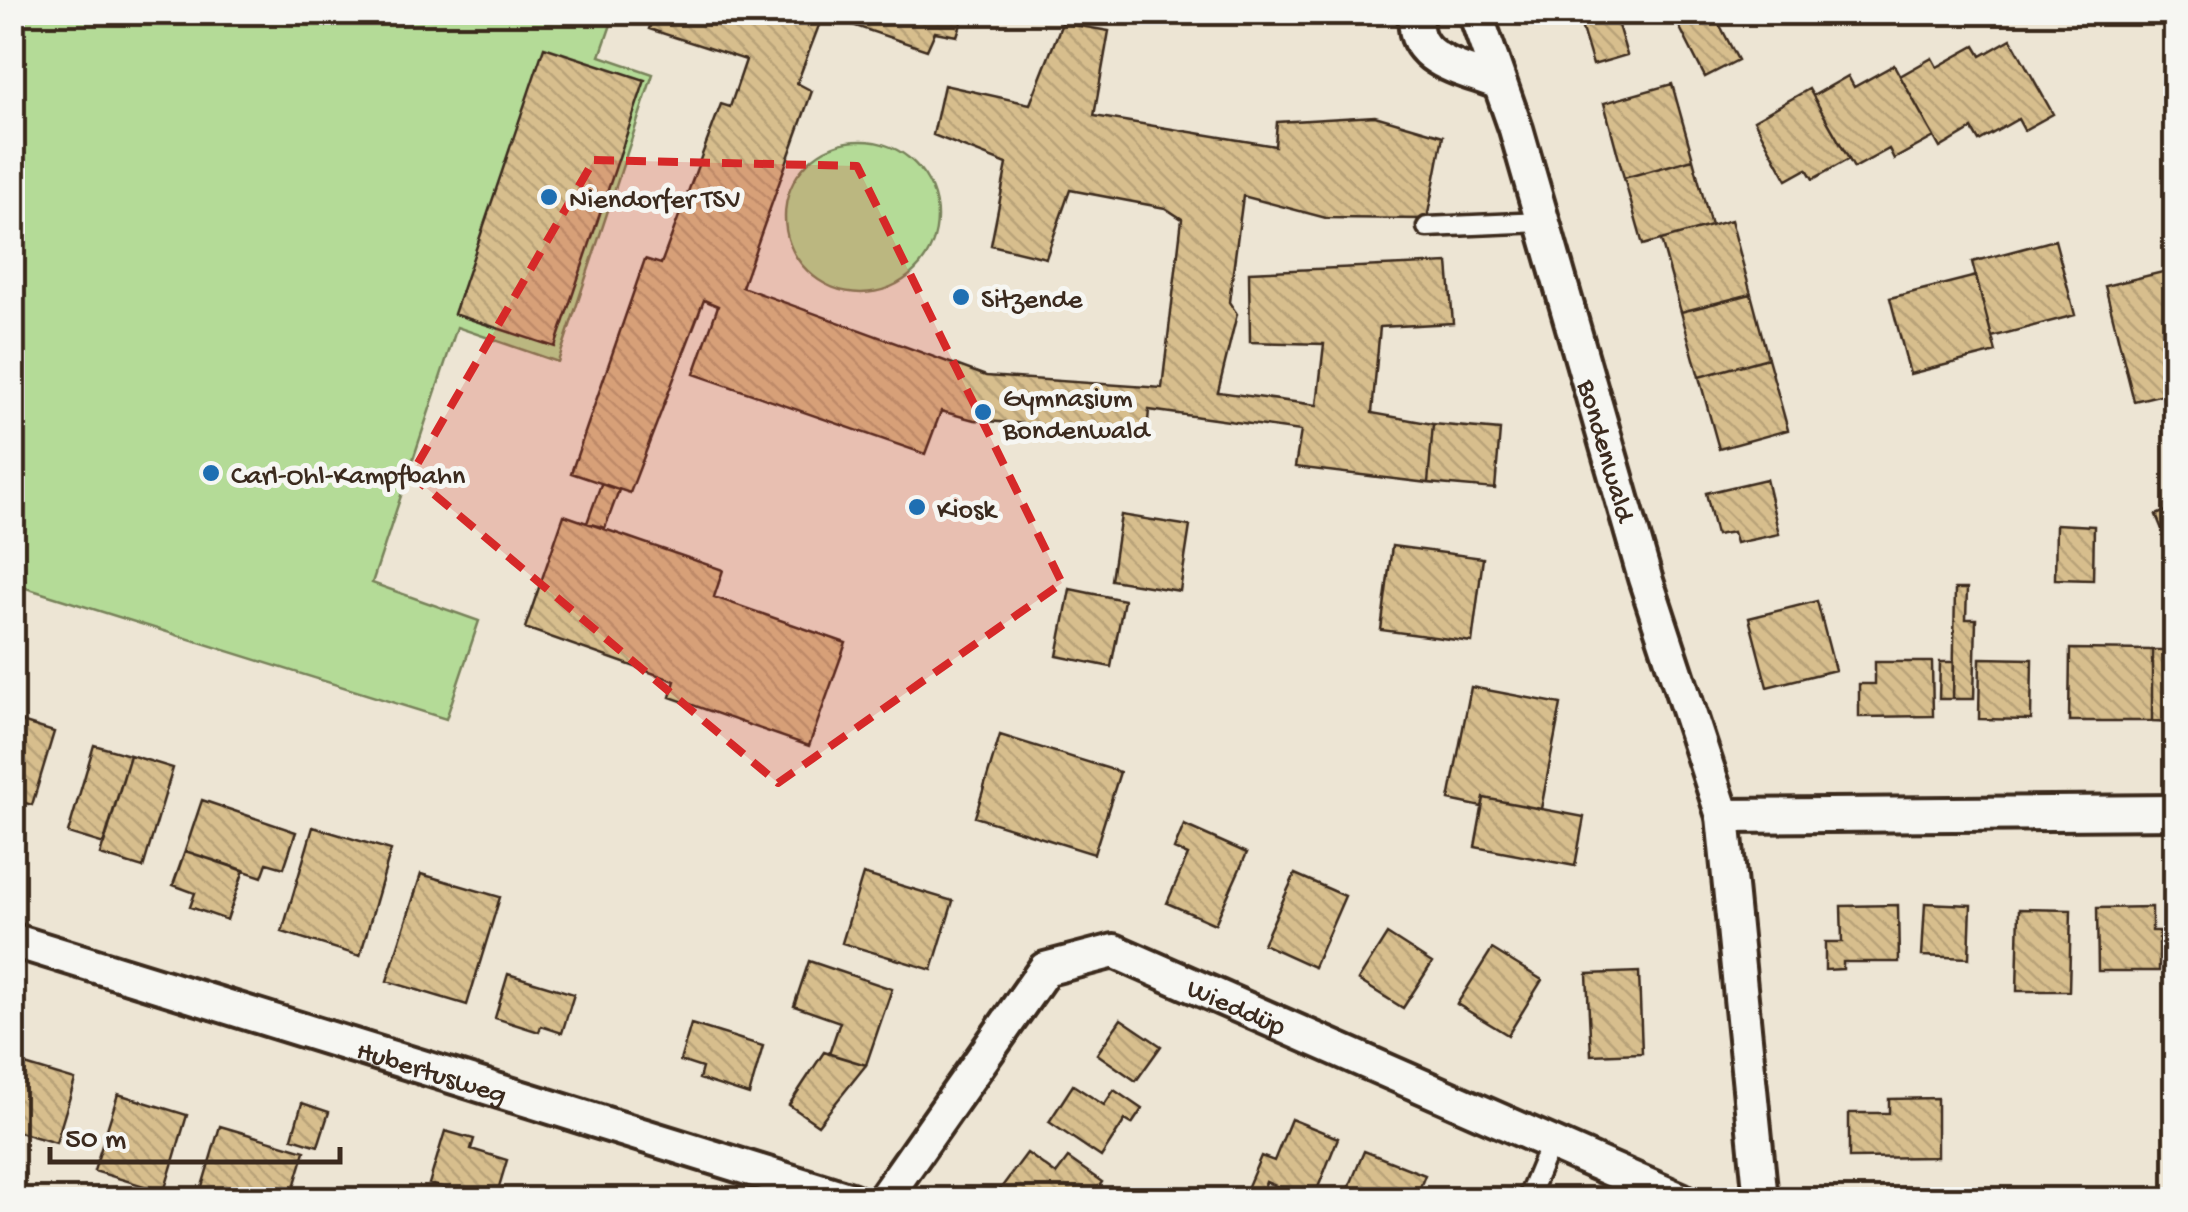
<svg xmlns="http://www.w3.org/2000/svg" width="2188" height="1212" font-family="'Gochi Hand',sans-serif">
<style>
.green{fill:#b4db97;stroke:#78825a;stroke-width:2.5}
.building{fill:url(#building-back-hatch);stroke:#3b2a1e;stroke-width:2.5}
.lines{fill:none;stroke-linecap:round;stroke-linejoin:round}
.lane-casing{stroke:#3b2a1e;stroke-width:25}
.street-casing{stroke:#3b2a1e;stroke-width:40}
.lane{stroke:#f6f6f2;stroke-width:18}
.street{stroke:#f6f6f2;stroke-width:32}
.marked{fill:#d62828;fill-opacity:0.2;stroke:#d62828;stroke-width:8;stroke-dasharray:20 12;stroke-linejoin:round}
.poi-dot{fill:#1f6fb2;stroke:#f6f6f2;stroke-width:4}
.labels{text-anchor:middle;stroke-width:10;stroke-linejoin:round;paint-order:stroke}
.poi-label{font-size:28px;fill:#3b2a1e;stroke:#f6f6f2;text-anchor:start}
.street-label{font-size:28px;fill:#3b2a1e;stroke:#f6f6f2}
</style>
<defs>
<pattern id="building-back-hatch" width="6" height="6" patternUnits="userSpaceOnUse" patternTransform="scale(2.5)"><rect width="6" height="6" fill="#d7be8d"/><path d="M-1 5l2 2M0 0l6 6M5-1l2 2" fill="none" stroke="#b9a379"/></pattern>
</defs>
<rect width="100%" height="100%" fill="#ede5d4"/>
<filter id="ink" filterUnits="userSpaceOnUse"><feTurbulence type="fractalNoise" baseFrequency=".01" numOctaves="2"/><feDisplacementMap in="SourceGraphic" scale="20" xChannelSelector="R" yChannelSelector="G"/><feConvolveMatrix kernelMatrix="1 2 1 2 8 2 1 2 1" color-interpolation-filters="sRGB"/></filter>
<g filter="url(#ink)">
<path class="green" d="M 13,13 L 615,13 L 600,56 L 653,74 L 558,362 L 457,327 L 372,583 L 479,621 L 446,719 L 13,584 Z
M785 217a76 76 0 1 1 152 0a76 76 0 1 1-152 0Z"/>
<path class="building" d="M 655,12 L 965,12 L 957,36 L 935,32 L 927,50 L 823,15 L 797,83 L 812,91 L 742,287 L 986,376 L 1162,388 L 1182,219 L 1165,208 L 1070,190 L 1046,258 L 991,245 L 1007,164 L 933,135 L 944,85 L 1030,104 L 1062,23 L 1109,31 L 1094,116 L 1275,146 L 1277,122 L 1375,116 L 1443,136 L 1427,219 L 1326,218 L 1243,196 L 1229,302 L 1237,314 L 1218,392 L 1317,405 L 1324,344 L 1250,342 L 1249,272 L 1448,263 L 1453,323 L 1380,327 L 1372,413 L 1433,424 L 1428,483 L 1295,467 L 1301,431 L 1149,410 L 1147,433 L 974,420 L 941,411 L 925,454 L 694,374 L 718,306 L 704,300 L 630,493 L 571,473 L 645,259 L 661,264 L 721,104 L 730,107 L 746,60 L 649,29 Z
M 1577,12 L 1614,12 L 1627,55 L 1593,65 Z
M 1672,12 L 1713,12 L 1738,60 L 1705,77 Z
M 2011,39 L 2053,114 L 2024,130 L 2018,119 L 1979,141 L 1972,129 L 1940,148 L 1900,76 L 1932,58 L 1937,67 L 1975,46 L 1981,56 Z
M 544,47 L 645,80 L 555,347 L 454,314 Z
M 1894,65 L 1934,137 L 1894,159 L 1889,149 L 1854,168 L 1813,96 L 1848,76 L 1854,87 Z
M 1672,84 L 1693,159 L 1624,178 L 1604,103 Z
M 1809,89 L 1849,159 L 1813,179 L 1807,169 L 1787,180 L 1754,120 Z
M 1693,159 L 1711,226 L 1643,245 L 1624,178 Z
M 1731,220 L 1751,294 L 1681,312 L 1661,240 Z
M 2055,240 L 2075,315 L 1992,337 L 1972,262 Z
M 2175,269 L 2176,391 L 2134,401 L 2105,286 Z
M 1976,276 L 1996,352 L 1910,374 L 1890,298 Z
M 1751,294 L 1768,358 L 1699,377 L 1681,312 Z
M 1768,358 L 1788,430 L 1719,449 L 1699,377 Z
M 1433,424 L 1500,430 L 1495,489 L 1428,483 Z
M 1766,479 L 1779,534 L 1736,543 L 1733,532 L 1716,535 L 1706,493 Z
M 601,484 L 619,490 L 605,528 L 587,523 Z
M 2176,507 L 2176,527 L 2163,532 L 2156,515 Z
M 564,515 L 723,570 L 714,597 L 846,643 L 809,746 L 670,697 L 675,681 L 525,628 Z
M 1121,515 L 1190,526 L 1180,591 L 1111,580 Z
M 2056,524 L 2094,526 L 2093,580 L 2055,579 Z
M 1392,546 L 1483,558 L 1472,642 L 1381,630 Z
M 1070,589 L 1124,600 L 1111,667 L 1057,656 Z
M 1955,589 L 1967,589 L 1966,619 L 1976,619 L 1974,699 L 1953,699 Z
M 1817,601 L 1835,670 L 1767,687 L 1749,618 Z
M 2070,649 L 2152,650 L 2152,721 L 2069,721 Z
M 2152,650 L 2176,650 L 2176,722 L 2152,721 Z
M 1980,658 L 2032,659 L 2031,720 L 1979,719 Z
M 1875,662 L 1932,662 L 1933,716 L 1859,717 L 1859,684 L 1875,684 Z
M 1940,662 L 1954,662 L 1953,699 L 1939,699 Z
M 1471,687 L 1561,704 L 1541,809 L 1484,798 L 1482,807 L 1449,800 Z
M 12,719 L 54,732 L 32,805 L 12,799 Z
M 1000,735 L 1120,772 L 1094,854 L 975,817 Z
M 94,745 L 130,755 L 104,844 L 68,833 Z
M 130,755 L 173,768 L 143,868 L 100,855 Z
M 1484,798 L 1584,817 L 1575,866 L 1475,847 Z
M 202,800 L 296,832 L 284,868 L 267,863 L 262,877 L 185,851 Z
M 1184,825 L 1247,853 L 1215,924 L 1167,903 L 1188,855 L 1174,849 Z
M 313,827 L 391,850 L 360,956 L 282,932 Z
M 185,851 L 244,870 L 227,920 L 190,907 L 195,893 L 173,885 Z
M 421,874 L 500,897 L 467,1005 L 387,981 Z
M 863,874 L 953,901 L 932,970 L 842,943 Z
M 1295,874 L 1345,896 L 1314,967 L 1263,944 Z
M 1925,903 L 1971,905 L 1969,958 L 1922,956 Z
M 1898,905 L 1899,962 L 1843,962 L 1843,969 L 1825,970 L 1825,942 L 1842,942 L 1841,906 Z
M 2152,907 L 2152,931 L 2159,931 L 2159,971 L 2098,971 L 2097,908 Z
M 2019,909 L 2071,910 L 2069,991 L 2017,991 Z
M 1387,934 L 1432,963 L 1403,1008 L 1358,980 Z
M 1492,949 L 1542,980 L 1508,1035 L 1457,1004 Z
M 809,961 L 892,989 L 866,1065 L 829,1054 L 840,1022 L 794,1006 Z
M 1639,972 L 1642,1053 L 1591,1055 L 1587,974 Z
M 508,974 L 574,994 L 562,1033 L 541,1026 L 539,1032 L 495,1018 Z
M 1121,1019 L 1161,1046 L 1136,1081 L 1097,1054 Z
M 691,1024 L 763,1046 L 749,1095 L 699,1079 L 702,1068 L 680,1061 Z
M 824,1052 L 866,1065 L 818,1125 L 789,1105 Z
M 12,1061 L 75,1080 L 56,1143 L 12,1130 Z
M 1073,1085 L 1104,1105 L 1114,1090 L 1142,1109 L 1132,1124 L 1125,1120 L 1101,1157 L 1049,1122 Z
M 118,1094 L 187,1115 L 164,1192 L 94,1171 Z
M 1937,1098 L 1937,1157 L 1849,1158 L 1849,1113 L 1889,1113 L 1889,1099 Z
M 302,1103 L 329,1112 L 318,1146 L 292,1138 Z
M 1291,1119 L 1338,1138 L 1313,1200 L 1284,1200 L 1288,1191 L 1266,1182 L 1260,1199 L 1245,1193 L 1261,1156 L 1274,1161 Z
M 220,1126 L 305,1151 L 290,1200 L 231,1195 L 230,1200 L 198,1200 Z
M 445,1131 L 474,1139 L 471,1149 L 507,1160 L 495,1200 L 429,1184 Z
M 1364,1151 L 1425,1175 L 1415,1200 L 1371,1200 L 1348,1190 Z
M 1027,1153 L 1056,1174 L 1068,1158 L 1102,1182 L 1090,1200 L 1000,1200 L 995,1196 Z
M 1966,1193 L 1966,1200 L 1871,1200 L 1871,1197 Z"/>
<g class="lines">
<defs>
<path id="lane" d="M 1427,227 L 1544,222
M 1527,1200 L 1551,1142"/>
<g id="street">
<path d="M 1417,12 C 1407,60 1461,68 1497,82"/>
<path id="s1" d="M 1475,12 L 1516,129 L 1645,578 L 1723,816 L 1761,1200"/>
<path d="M 1723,816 L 2176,812"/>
<path id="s2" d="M 12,940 L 851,1200"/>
<path id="s3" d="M 883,1200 L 1045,969 L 1114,951 L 1681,1200"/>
</g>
</defs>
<use href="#lane" class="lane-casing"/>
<use href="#street" class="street-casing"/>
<use href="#lane" class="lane"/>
<use href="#street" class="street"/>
</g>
</g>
<path class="marked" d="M 594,160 L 857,166 L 1062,583 L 778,783 L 411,475 Z"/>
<g class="poi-dot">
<circle cx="549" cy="197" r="10"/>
<circle cx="961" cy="297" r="10"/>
<circle cx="983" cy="412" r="10"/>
<circle cx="211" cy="473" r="10"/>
<circle cx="917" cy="507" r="10"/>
</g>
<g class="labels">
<g class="poi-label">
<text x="569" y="207">Niendorfer TSV</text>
<text x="981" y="307">Sitzende</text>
<text x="1003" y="406">Gymnasium<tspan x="1003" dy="32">Bondenwald</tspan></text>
<text x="231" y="483">Carl-Ohl-Kampfbahn</text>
<text x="937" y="517">Kiosk</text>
</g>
<g class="street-label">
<text dy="10" stroke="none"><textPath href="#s1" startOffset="458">Bondenwald</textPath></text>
<text dy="10" stroke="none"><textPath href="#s3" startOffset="488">Wieddüp</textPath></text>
<text dy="10" stroke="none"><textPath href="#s2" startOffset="440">Hubertusweg</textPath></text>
</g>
</g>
<rect width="2188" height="1212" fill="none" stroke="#f6f6f2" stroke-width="50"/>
<rect x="25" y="25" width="2138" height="1162" fill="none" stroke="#3b2a1e" stroke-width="4" filter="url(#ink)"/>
<path d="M50 1147v15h290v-15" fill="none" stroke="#3b2a1e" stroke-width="5"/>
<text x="65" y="1147" font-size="30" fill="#3b2a1e" stroke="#f6f6f2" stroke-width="8" paint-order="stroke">50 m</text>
</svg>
